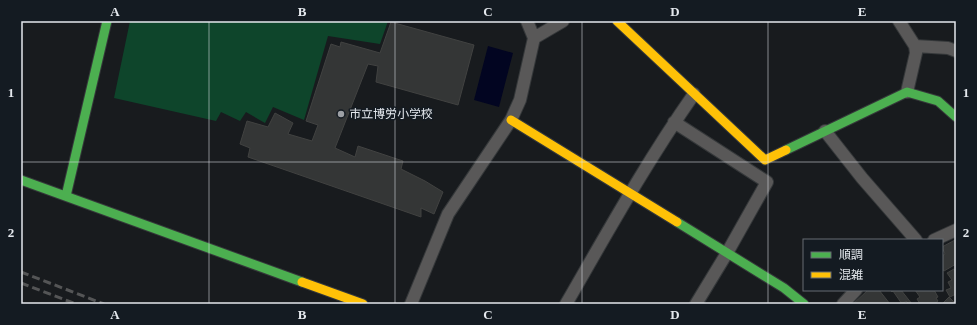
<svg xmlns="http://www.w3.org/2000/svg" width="977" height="325" font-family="'Times New Roman','Noto Sans JP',serif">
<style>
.green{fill:#0e452b}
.water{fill:#020521}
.building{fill:#343636;stroke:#414241}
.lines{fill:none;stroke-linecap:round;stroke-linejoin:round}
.street-casing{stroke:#35383a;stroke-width:14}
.fast-casing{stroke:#35383a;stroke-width:11}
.slow-casing{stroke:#35383a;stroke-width:11}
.street{stroke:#595858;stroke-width:12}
.fast{stroke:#4caf50;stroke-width:9}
.slow{stroke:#ffc107;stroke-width:9}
.rail{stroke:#545556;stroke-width:3;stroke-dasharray:8 4;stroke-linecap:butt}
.grid{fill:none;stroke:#e4e8ed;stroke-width:1;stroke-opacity:0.55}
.poi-dot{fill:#9da0a5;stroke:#141b22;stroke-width:1.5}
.labels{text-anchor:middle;stroke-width:3;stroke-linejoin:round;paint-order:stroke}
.poi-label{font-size:12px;fill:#e4e8ed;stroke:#141b22;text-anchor:start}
.neatline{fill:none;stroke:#e4e8ed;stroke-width:1.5}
.grid-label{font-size:13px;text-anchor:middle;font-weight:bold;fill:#e4e8ed}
</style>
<rect width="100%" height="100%" fill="#181b1e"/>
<path class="green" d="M 130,21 L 388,21 L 380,44 L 328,36 L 304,120 L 273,107 L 265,123 L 246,112 L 240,121 L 221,112 L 216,121 L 114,98 Z"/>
<path class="water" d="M 488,46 L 513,53 L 499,107 L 474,100 Z"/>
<path class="building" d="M 391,22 L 474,45 L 458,105 L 376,82 L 378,66 L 368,64 L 335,148 L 355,157 L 358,146 L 403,161 L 401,169 L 425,181 L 443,192 L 434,214 L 421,208 L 421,217 L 248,157 L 250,148 L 240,144 L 247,121 L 268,127 L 275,113 L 293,123 L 288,134 L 312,141 L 318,125 L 306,121 L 331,44 L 340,47 L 341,42 L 380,53 Z
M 955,240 L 956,241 L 956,264 L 944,271 L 942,268 L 942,256 L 945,254 L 942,247 Z
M 954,269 L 956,274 L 956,294 L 950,297 L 946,290 L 951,288 L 948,282 L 952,280 L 947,273 Z
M 868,290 L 879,290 L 890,304 L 853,304 Z
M 890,290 L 901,290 L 912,304 L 909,304 L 906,301 L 902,304 L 893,291 L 892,292 Z
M 915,290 L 934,290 L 938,297 L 936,298 L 938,301 L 934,304 L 928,303 L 926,304 L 920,304 L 917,299 L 920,297 Z
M 949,297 L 956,304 L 942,304 Z"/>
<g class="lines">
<defs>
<path id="street" d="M 899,21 L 915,46 L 916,53 L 907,92
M 534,38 L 563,21
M 915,46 L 948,48 L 956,51
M 674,122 L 767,182 L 727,253 L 696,304
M 825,131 L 862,178 L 916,240
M 934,240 L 956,230
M 411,304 L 448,214 L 511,120 L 520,100 L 534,38 L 527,21
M 566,304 C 607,233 647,161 694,94
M 843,304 L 856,290"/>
<path id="fast" d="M 786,150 L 907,92 L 938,101 L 956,117
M 21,180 L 302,282
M 66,196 L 107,21
M 677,222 L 784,288 L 804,304"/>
<path id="slow" d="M 617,21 L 765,160 L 786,150
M 511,120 L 677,222
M 302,282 L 363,304"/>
</defs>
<use href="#street" class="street-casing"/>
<use href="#fast" class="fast-casing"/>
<use href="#slow" class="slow-casing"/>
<use href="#street" class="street"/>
<use href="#fast" class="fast"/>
<use href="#slow" class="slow"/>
<path class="rail" d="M 21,272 L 104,304
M 21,283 L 76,304"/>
</g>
<path class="grid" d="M 209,21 L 209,304M 395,21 L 395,304M 582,21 L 582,304M 768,21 L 768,304M 21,162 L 956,162"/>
<circle class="poi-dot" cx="341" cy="114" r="4"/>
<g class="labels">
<g class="poi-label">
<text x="349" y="118">市立博労小学校</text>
</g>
</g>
<rect width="977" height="325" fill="none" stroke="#141b22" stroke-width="44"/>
<rect x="803" y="239" width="140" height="52" fill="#141b22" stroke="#676d73"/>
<rect x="811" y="252" width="20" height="6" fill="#4caf50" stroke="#676d73"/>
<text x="839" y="259" font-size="12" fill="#e4e8ed">順調</text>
<rect x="811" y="272" width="20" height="6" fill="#ffc107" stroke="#676d73"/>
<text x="839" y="279" font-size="12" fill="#e4e8ed">混雑</text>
<rect x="22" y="22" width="933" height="281" class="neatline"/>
<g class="grid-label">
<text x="115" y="16">A</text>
<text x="302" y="16">B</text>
<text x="488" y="16">C</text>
<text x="675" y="16">D</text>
<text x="862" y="16">E</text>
<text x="11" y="97">1</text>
<text x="966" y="97">1</text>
<text x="11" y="237">2</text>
<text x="966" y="237">2</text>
<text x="115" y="319">A</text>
<text x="302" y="319">B</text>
<text x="488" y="319">C</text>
<text x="675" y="319">D</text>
<text x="862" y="319">E</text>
</g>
</svg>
